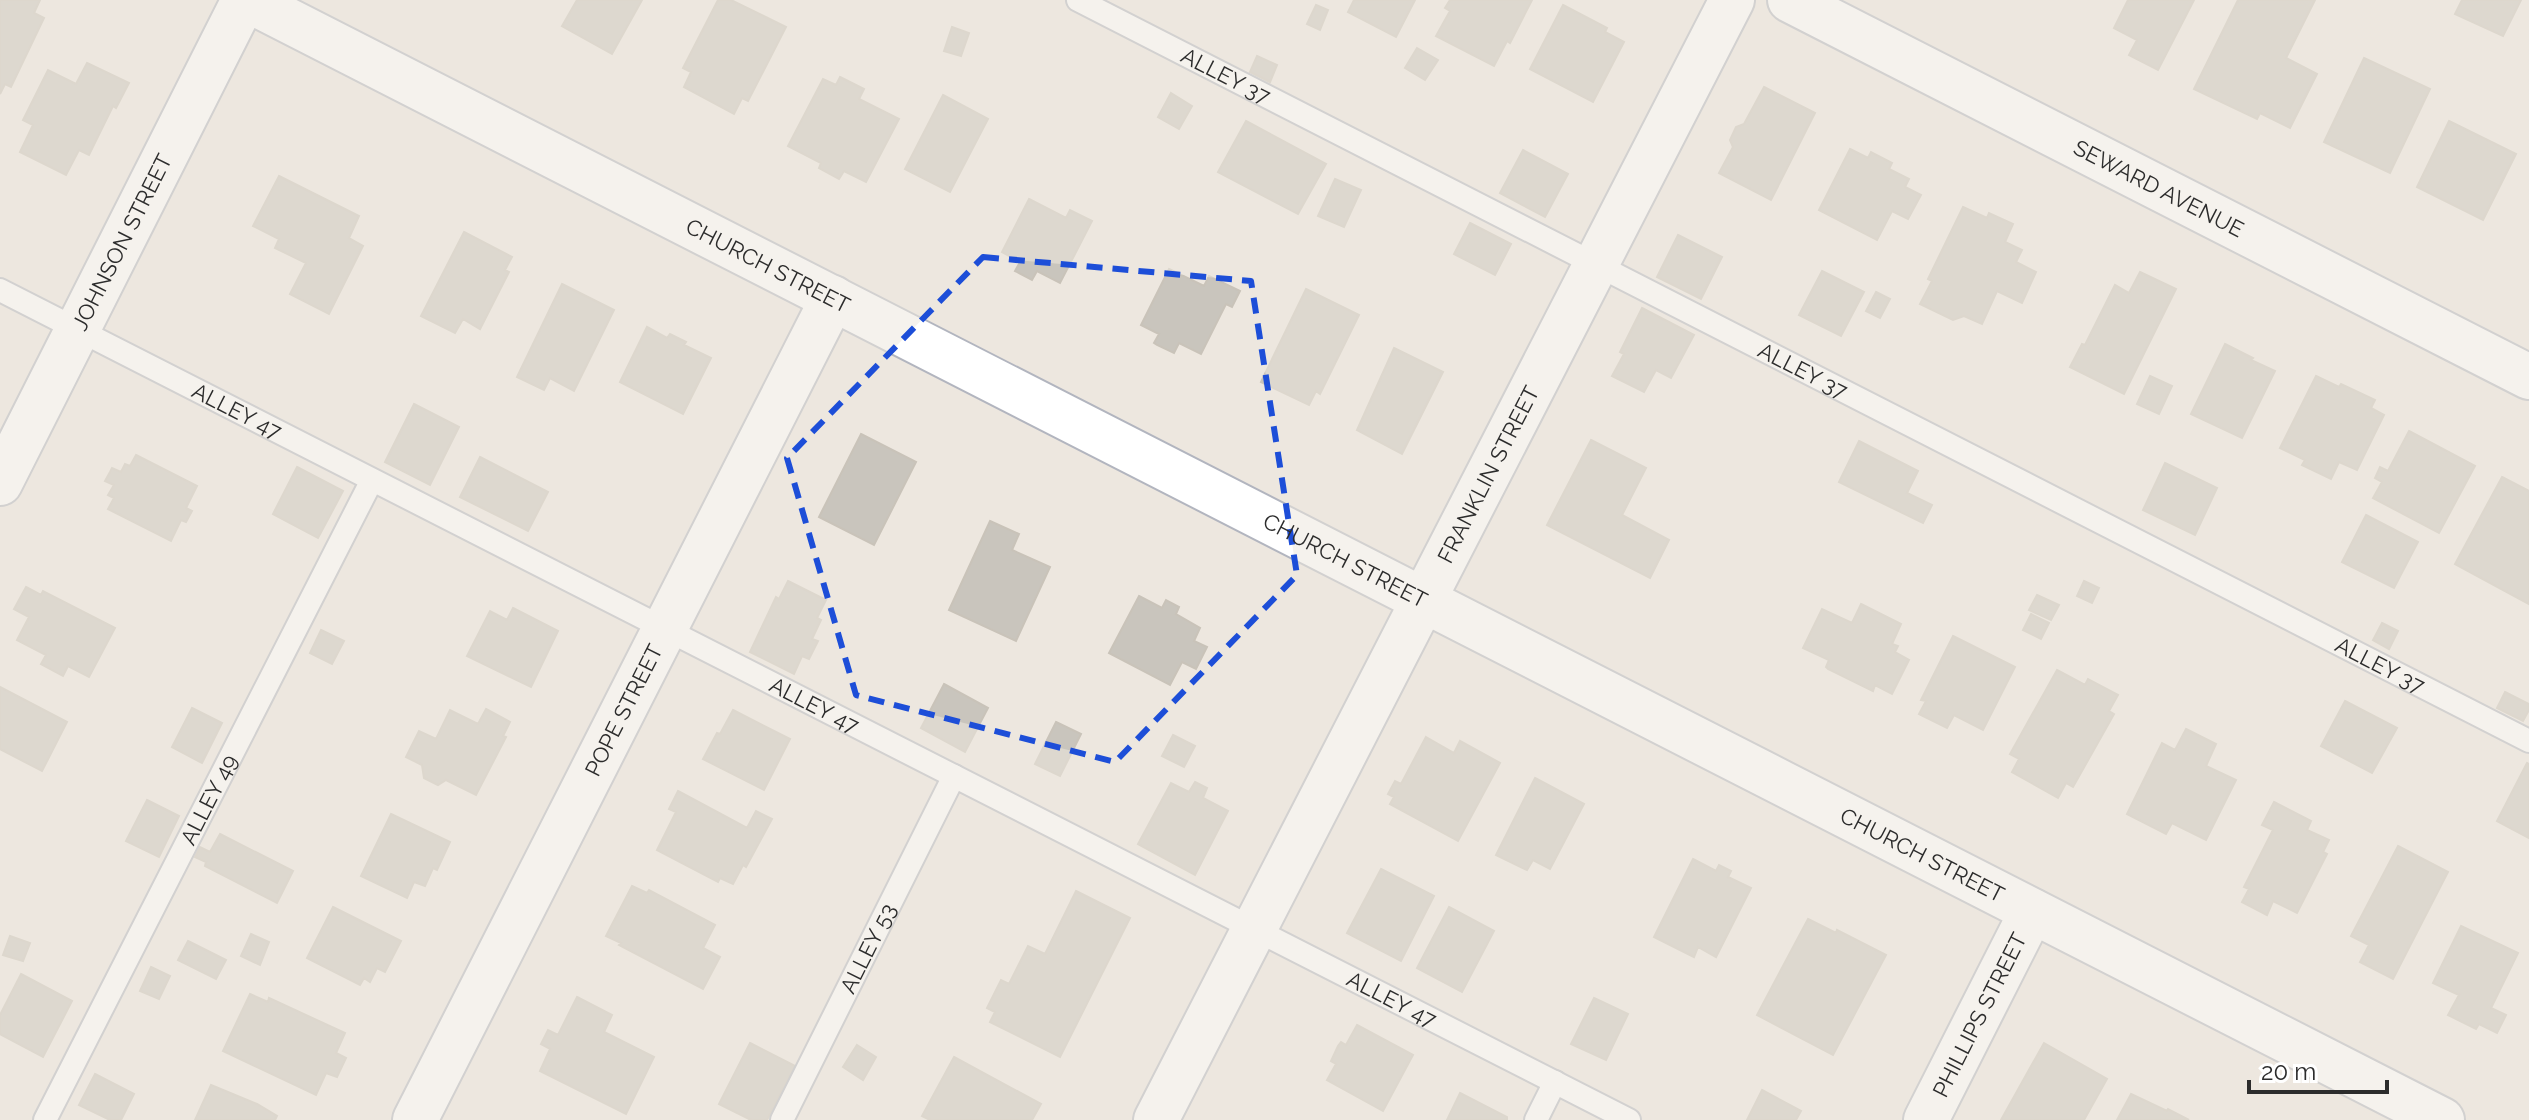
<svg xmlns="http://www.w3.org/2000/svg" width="2529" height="1120" font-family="Raleway,sans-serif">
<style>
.building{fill:#c9c5bd;stroke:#c9c3b9;stroke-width:2}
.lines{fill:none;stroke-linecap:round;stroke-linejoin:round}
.service-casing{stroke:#b2b5bf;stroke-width:26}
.minor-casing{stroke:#b2b5bf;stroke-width:48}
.secondary-casing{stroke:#b2b5bf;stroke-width:48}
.service{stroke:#fff;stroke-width:22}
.minor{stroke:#fff;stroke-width:44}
.secondary{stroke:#fff;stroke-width:44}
.marked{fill:none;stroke:#1d4ed8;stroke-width:6;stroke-dasharray:16 10;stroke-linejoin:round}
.labels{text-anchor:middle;stroke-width:7;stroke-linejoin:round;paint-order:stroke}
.street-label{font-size:22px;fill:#2c2c2c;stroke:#fff}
</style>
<rect width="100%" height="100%" fill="#ede7df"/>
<path class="building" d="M 0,0 L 40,0 L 34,13 L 44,18 L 11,87 L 5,84 L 0,94 Z
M 577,0 L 642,0 L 612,54 L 562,26 Z
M 718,0 L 731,0 L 786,27 L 748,101 L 742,98 L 734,114 L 684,87 L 691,72 L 683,68 Z
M 1354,0 L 1415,0 L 1396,37 L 1348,12 Z
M 1450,0 L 1532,0 L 1510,43 L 1507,41 L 1494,66 L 1436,36 L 1450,11 L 1445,8 Z
M 2128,0 L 2194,0 L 2158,70 L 2129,55 L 2137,40 L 2114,28 Z
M 2238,0 L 2315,0 L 2286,58 L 2317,74 L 2290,128 L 2260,113 L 2257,119 L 2194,89 Z
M 2462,0 L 2521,0 L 2503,36 L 2455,14 Z
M 1316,5 L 1328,10 L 1320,30 L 1307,24 Z
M 1563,5 L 1607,28 L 1605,32 L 1624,42 L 1593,102 L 1530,69 Z
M 952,27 L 969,33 L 961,56 L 944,51 Z
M 1417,48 L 1438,60 L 1425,80 L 1405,68 Z
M 1257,56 L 1277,65 L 1270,82 L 1250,72 Z
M 2364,58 L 2430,89 L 2390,173 L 2324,142 Z
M 87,63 L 129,83 L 116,108 L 113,106 L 89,155 L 79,150 L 66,175 L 20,152 L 33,125 L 23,120 L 48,70 L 76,84 Z
M 840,77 L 864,89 L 859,99 L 899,119 L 866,182 L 844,171 L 839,179 L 819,168 L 821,163 L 788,146 L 823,79 L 836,85 Z
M 1764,87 L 1815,113 L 1771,200 L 1719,173 L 1733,147 L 1730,140 L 1736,127 L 1744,124 Z
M 1171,93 L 1192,106 L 1179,129 L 1158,117 Z
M 943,95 L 988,119 L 950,192 L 905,169 Z
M 1246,121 L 1326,164 L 1298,214 L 1218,172 Z
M 2449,121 L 2516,154 L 2483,220 L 2417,187 Z
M 1850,149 L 1868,158 L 1871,152 L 1892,163 L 1889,169 L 1909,179 L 1905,187 L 1921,195 L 1908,219 L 1892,211 L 1877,240 L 1819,210 Z
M 1523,150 L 1568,174 L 1545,217 L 1500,193 Z
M 279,176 L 359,216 L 349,238 L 363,246 L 329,314 L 290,294 L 306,263 L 275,248 L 279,239 L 253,226 Z
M 1335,179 L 1361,190 L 1344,227 L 1318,216 Z
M 1029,199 L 1066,218 L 1070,210 L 1092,221 L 1060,283 L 1037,271 L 1032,280 L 1019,273 L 1015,271 L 1020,262 L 1002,252 Z
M 1963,207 L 1987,218 L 1989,213 L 2013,224 L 2005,242 L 2022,250 L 2016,262 L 2036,272 L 2022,303 L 1997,291 L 1982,324 L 1964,316 L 1953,320 L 1920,304 L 1932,281 L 1928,279 Z
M 1470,223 L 1511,244 L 1495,275 L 1454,254 Z
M 464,232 L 512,257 L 505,270 L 509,272 L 480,329 L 463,319 L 455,333 L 421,316 Z
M 1678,235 L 1722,257 L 1701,299 L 1657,277 Z
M 1169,269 L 1204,286 L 1209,276 L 1240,291 L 1232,307 L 1226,304 L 1201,354 L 1179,343 L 1174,353 L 1157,345 L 1154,343 L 1159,334 L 1141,325 Z
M 1822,271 L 1864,292 L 1841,336 L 1799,315 Z
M 2140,272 L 2176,289 L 2124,394 L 2070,367 L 2082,344 L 2085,345 L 2115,285 L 2129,293 Z
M 562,284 L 614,310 L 574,391 L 550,378 L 544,390 L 517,377 Z
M 1306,289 L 1359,315 L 1320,394 L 1316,391 L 1309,405 L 1261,382 Z
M 1876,292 L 1890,299 L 1880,318 L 1866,311 Z
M 1642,308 L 1694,335 L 1671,378 L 1656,370 L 1644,392 L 1612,376 L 1624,354 L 1620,352 Z
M 647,327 L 667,338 L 670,334 L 686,342 L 684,345 L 711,358 L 683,414 L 620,382 Z
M 2225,344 L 2253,358 L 2251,360 L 2275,371 L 2242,438 L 2191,414 Z
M 1394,348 L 1443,372 L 1402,454 L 1357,430 Z
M 2150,376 L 2172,386 L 2159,414 L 2137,404 Z
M 2316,376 L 2339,387 L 2341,384 L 2375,400 L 2371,408 L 2384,415 L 2357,470 L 2339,462 L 2331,479 L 2302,465 L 2305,460 L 2280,448 Z
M 414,404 L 459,427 L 430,485 L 385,462 Z
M 2409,431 L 2475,466 L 2439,533 L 2373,498 L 2382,482 L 2375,478 L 2380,467 L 2388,471 Z
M 861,434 L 916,462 L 874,545 L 819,517 Z
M 1591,440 L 1646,468 L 1622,515 L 1669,540 L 1650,578 L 1547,525 Z
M 1859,441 L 1918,471 L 1907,493 L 1932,505 L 1923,523 L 1839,482 Z
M 136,455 L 197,486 L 186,508 L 192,511 L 186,522 L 181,520 L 171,541 L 108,509 L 114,498 L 108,495 L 114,485 L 105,481 L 110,472 L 112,468 L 121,472 L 125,464 L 130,466 Z
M 480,457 L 548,492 L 528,531 L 460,497 Z
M 2165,463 L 2217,488 L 2195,535 L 2143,510 Z
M 297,467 L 343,491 L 318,538 L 273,514 Z
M 2502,477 L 2529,491 L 2529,604 L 2455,564 Z
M 2366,515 L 2418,542 L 2394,588 L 2342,562 Z
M 990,521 L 1019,534 L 1012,550 L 1050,567 L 1016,641 L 949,610 Z
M 788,581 L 826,600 L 817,618 L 821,620 L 812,639 L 818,641 L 809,659 L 802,656 L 794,674 L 750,652 L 776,597 L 779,599 Z
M 2084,581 L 2099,588 L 2092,603 L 2077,596 Z
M 26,587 L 41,595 L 43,591 L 115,628 L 89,677 L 68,666 L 63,676 L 41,664 L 46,655 L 17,640 L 29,617 L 14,609 Z
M 2037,595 L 2059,605 L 2051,620 L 2029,610 Z
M 1139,596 L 1162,608 L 1166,600 L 1179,607 L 1176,614 L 1200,628 L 1194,641 L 1207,647 L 1196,669 L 1182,662 L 1170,685 L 1109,653 Z
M 1861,604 L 1901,624 L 1892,644 L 1898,646 L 1895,652 L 1909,660 L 1892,694 L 1875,685 L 1873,691 L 1828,669 L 1826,667 L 1829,660 L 1803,648 L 1822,609 L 1852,623 Z
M 513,608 L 558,631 L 531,687 L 467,656 L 490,611 L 507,620 Z
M 2031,614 L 2049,623 L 2041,639 L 2023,630 Z
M 2382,623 L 2398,631 L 2389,649 L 2373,640 Z
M 321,630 L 344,641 L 332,664 L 310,653 Z
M 1953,636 L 2015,667 L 1983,730 L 1954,715 L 1947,728 L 1919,714 L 1926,701 L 1921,700 Z
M 2057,670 L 2085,685 L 2088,679 L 2118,695 L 2109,711 L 2114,714 L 2073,787 L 2066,783 L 2058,798 L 2012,772 L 2019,759 L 2010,754 Z
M 944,684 L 988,708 L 965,752 L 921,728 Z
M 0,687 L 67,722 L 42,771 L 0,749 Z
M 2505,692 L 2529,704 L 2529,710 L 2523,721 L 2497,708 Z
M 2345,701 L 2397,728 L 2372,773 L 2321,746 Z
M 192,708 L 222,723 L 202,763 L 172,747 Z
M 486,709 L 510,722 L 503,736 L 506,737 L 476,795 L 446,780 L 438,785 L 424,778 L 422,765 L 406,757 L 419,731 L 436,739 L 450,710 L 478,724 Z
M 733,710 L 790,739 L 764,790 L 703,759 L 717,733 L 720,734 Z
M 1056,722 L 1081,734 L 1060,776 L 1035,764 Z
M 2186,729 L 2216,744 L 2206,766 L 2236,780 L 2206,840 L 2172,823 L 2166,834 L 2127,814 L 2162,743 L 2175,750 Z
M 1173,735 L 1195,746 L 1184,767 L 1162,756 Z
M 1426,737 L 1454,753 L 1460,741 L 1500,763 L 1458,841 L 1390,804 L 1394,797 L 1388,794 L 1395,781 L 1401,784 Z
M 2527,763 L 2529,764 L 2529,838 L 2497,821 Z
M 1535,778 L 1584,804 L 1550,869 L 1533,860 L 1527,870 L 1496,855 Z
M 1195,782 L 1207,788 L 1203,798 L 1228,811 L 1195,875 L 1138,844 L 1171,783 L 1189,792 Z
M 678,791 L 747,828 L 756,811 L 772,819 L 746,867 L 743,865 L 733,884 L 720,878 L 718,882 L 657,850 L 676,812 L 669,809 Z
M 147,800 L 179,816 L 159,857 L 126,841 Z
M 2274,802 L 2311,821 L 2307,830 L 2329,840 L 2323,852 L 2327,854 L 2297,913 L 2273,901 L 2267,915 L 2242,902 L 2249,889 L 2244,887 L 2273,830 L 2262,825 Z
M 391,814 L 450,842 L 437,870 L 433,868 L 425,886 L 414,882 L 407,898 L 361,876 Z
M 220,834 L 293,871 L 277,903 L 205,866 L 206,862 L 195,857 L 200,847 L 210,852 Z
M 2398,846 L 2448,872 L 2393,979 L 2360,962 L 2369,945 L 2351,936 Z
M 1693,859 L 1716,871 L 1719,865 L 1731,871 L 1728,877 L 1751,888 L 1716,957 L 1698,947 L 1694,957 L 1654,937 Z
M 1381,869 L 1434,896 L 1401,961 L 1347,933 Z
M 632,886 L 647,893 L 649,890 L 715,925 L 703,948 L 720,957 L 703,989 L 619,945 L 621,943 L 606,936 Z
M 1076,891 L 1130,918 L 1060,1057 L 990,1022 L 995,1012 L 987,1008 L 1001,980 L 1009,984 L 1028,946 L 1045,954 Z
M 333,907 L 401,941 L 385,972 L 377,968 L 370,982 L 364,978 L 360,985 L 307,958 Z
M 1449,907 L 1494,931 L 1462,992 L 1417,968 Z
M 1808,919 L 1836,933 L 1837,930 L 1886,955 L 1833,1055 L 1757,1015 Z
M 2461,926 L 2518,953 L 2491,1008 L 2506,1015 L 2497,1033 L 2479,1024 L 2476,1029 L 2448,1015 L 2459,995 L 2433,983 Z
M 251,934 L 269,942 L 260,965 L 241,956 Z
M 10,936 L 30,943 L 23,961 L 3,955 Z
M 188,941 L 226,960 L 216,979 L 178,960 Z
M 151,967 L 170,976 L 159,999 L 140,991 Z
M 21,974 L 72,1001 L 43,1057 L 0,1034 L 0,1015 Z
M 250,994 L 268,1002 L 269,998 L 345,1033 L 336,1053 L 346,1058 L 337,1077 L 326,1073 L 316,1095 L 223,1051 Z
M 577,997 L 612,1015 L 604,1032 L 654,1057 L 626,1114 L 540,1071 L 550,1049 L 541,1044 L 548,1030 L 558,1035 Z
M 1594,998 L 1628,1014 L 1606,1060 L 1571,1044 Z
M 1357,1025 L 1413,1055 L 1383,1111 L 1327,1080 L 1336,1064 L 1331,1061 L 1338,1046 L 1341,1042 L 1346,1045 Z
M 750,1043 L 795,1066 L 767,1120 L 751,1120 L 719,1104 Z
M 2044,1043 L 2107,1079 L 2084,1120 L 2001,1120 Z
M 857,1045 L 876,1057 L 863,1080 L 843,1067 Z
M 954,1057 L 1041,1104 L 1032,1120 L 930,1120 L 922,1116 Z
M 95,1074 L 134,1094 L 121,1120 L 110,1120 L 79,1105 Z
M 211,1085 L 257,1104 L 277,1116 L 275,1120 L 195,1120 Z
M 1762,1090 L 1801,1111 L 1796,1120 L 1747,1120 Z
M 1460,1093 L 1507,1117 L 1507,1120 L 1447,1120 Z
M 2131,1094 L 2167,1111 L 2168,1109 L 2189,1120 L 2117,1120 Z"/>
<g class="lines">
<defs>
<g id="service">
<path id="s1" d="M 1078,0 L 2529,741"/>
<path id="s2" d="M 0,290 L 1629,1120"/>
<path id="s3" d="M 45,1120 L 372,480"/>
<path id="s4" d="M 782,1120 L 954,776"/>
<path d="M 1536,1120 L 1555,1082"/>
</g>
<g id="minor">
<path id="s5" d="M 1790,0 L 2529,377"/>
<path id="s6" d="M 0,483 L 244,0"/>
<path id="s7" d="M 415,1120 L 833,298"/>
<path id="s8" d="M 1156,1120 L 1732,0"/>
<path id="s9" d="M 1926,1120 L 2032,911"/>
</g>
<g id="secondary">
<path id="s10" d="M 248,0 L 2442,1120"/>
</g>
</defs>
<use href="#service" class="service-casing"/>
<use href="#minor" class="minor-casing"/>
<use href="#secondary" class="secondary-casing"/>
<use href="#service" class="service"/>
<use href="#minor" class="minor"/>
<use href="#secondary" class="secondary"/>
</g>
<path d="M0 0H2529V1120H0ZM 983,257 L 1251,281 L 1297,575 L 1115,762 L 856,695 L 787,458 Z" fill="#ede7df" fill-opacity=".55" fill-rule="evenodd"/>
<path class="marked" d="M 983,257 L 1251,281 L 1297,575 L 1115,762 L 856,695 L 787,458 Z"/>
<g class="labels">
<g class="street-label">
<text dy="8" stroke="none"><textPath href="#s1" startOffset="166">ALLEY 37</textPath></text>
<text dy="8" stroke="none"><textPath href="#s5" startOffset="414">SEWARD AVENUE</textPath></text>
<text dy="8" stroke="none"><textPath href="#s6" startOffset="270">JOHNSON STREET</textPath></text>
<text dy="8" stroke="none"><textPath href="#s10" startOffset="584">CHURCH STREET</textPath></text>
<text dy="8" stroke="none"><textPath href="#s1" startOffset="814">ALLEY 37</textPath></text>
<text dy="8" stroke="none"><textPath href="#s2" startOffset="266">ALLEY 47</textPath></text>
<text dy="8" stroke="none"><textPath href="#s8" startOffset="726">FRANKLIN STREET</textPath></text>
<text dy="8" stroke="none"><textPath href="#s10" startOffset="1232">CHURCH STREET</textPath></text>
<text dy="8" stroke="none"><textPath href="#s1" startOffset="1462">ALLEY 37</textPath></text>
<text dy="8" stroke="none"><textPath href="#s2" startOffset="914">ALLEY 47</textPath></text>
<text dy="8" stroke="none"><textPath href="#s7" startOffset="460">POPE STREET</textPath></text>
<text dy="8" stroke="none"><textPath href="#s3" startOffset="360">ALLEY 49</textPath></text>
<text dy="8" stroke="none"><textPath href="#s10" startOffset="1880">CHURCH STREET</textPath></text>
<text dy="8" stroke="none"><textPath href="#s4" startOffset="192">ALLEY 53</textPath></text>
<text dy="8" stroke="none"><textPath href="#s2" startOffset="1562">ALLEY 47</textPath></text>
<text dy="8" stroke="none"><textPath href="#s9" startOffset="118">PHILLIPS STREET</textPath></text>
</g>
</g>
<path d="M2249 1080v12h138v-12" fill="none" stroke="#2c2c2c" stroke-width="4"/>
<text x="2261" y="1080" font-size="24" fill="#2c2c2c" stroke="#ffffff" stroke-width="6" paint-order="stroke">20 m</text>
</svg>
